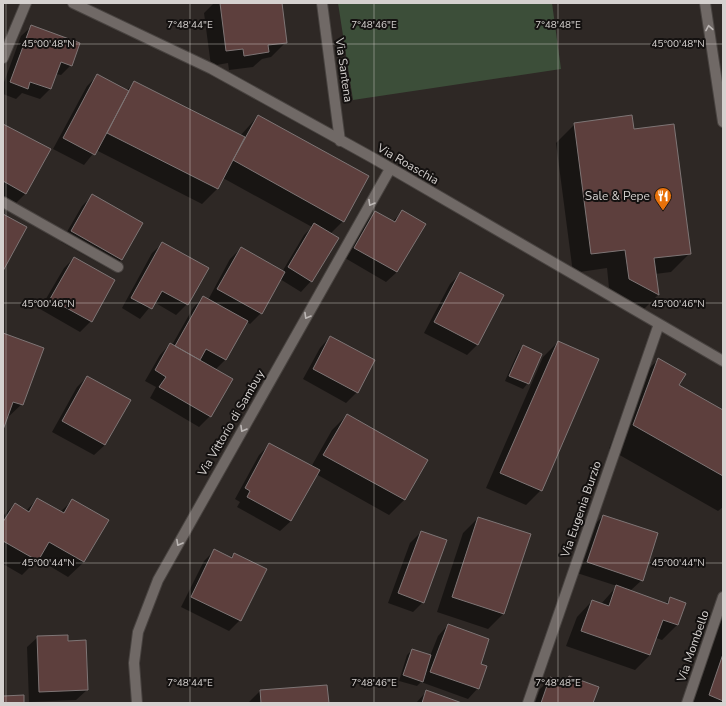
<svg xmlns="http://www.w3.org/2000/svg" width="726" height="706" font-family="'Nunito Sans',sans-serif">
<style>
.green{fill:#3c4e39}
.shadow{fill:#0007}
.building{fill:#5d3f3d;stroke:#7e7575}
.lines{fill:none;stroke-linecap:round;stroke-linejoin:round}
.minor-casing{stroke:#484340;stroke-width:12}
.minor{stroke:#706966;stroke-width:10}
.oneway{stroke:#bcb7b5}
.ticks{fill:none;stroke:#d5d1cf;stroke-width:1;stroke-opacity:0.45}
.labels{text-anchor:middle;stroke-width:4;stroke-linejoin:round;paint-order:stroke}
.street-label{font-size:12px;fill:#d5d1cf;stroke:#141110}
.poi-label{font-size:12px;fill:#d5d1cf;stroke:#141110;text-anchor:end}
.ticks-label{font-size:10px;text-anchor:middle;fill:#d5d1cf;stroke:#141110;stroke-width:4;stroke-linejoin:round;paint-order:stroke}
</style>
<rect width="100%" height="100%" fill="#2e2825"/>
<path class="green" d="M 338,3 L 552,3 L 561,69 L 353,100 Z"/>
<path class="shadow" d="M 214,3 L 281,3 L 286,42 L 271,57 L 262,59 L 253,67 L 229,70 L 228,63 L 211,66 L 204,13 Z
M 32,26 L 71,65 L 61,75 L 56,74 L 50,89 L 40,99 L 22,93 L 16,99 L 3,94 L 3,85 L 21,36 Z
M 97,76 L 126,91 L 135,82 L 240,136 L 258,116 L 343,221 L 330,234 L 311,281 L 301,292 L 280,279 L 261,313 L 250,324 L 247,322 L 225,360 L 215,370 L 210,416 L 199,427 L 150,398 L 156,387 L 145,381 L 160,355 L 170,344 L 172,345 L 193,308 L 203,297 L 208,300 L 230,259 L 241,248 L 282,272 L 304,235 L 312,227 L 223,178 L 217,189 L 202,204 L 96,150 L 84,165 L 53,149 L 87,86 Z
M 575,124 L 633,131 L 690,253 L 671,272 L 655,274 L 658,295 L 639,314 L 610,298 L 607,268 L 573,273 L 556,143 Z
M 3,125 L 26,193 L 15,204 L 3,197 Z
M 92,196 L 142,224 L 121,260 L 111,270 L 61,242 L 82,206 Z
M 376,212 L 392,222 L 402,212 L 424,224 L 397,272 L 386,282 L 345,258 L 365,223 Z
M 163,243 L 208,268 L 187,304 L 176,315 L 154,302 L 140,319 L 122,308 L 152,253 Z
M 74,258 L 91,321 L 80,332 L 40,309 L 64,268 Z
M 460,274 L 503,296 L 477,345 L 467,355 L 424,333 L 450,284 Z
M 3,334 L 22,404 L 6,419 L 3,427 Z
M 330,337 L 357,392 L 346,403 L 303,379 L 320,348 Z
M 558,342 L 541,490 L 526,505 L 486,488 L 543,357 Z
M 523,346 L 528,383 L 523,389 L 505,381 L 518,352 Z
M 659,359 L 678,385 L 723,411 L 723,507 L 718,511 L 609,449 L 634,383 Z
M 87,377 L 105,445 L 94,455 L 52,432 L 77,387 Z
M 347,415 L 426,461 L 404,500 L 389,515 L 316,474 L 291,521 L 280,531 L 237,507 L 240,502 L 235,499 L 259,455 L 270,444 L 311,467 L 332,430 Z
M 37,499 L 60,512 L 73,500 L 108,521 L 84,562 L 68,577 L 38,559 L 22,575 L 3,564 L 3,516 L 15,504 L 26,511 Z
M 603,516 L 642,580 L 630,591 L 665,604 L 670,599 L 685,604 L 677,625 L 662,640 L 656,638 L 650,655 L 635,670 L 566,646 L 577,617 L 592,601 L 601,604 L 617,586 L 577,573 L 593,526 Z
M 478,518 L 503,614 L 488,629 L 437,612 L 463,533 Z
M 421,532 L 423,602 L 413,612 L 388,603 L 410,543 Z
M 215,550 L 230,558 L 234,554 L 240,620 L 229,631 L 181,607 L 204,561 Z
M 723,609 L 723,703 L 691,703 Z
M 448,625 L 479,664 L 478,688 L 468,699 L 421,682 L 417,686 L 399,681 L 407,655 L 412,650 L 430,656 L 438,636 Z
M 38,637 L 67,642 L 87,690 L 76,700 L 29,702 L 27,647 Z
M 569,677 L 592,703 L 535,703 L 540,689 L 551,678 L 563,683 Z
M 260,691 L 328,703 L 248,703 Z
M 426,692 L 459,703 L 416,703 Z"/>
<path class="building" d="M 220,3 L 282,3 L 287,43 L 268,45 L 269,52 L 244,56 L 243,49 L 226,51 Z
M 31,25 L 80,43 L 72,66 L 61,62 L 51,89 L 30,82 L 28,89 L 10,82 Z
M 97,74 L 129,91 L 95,155 L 63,138 Z
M 134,81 L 245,137 L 218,189 L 107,133 Z
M 258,115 L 369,176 L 344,222 L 233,160 Z
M 632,115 L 634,129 L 674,124 L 691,254 L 654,258 L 659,295 L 629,279 L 625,250 L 591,254 L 574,123 Z
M 3,124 L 51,149 L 26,194 L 3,181 Z
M 92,194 L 143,223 L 122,260 L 71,231 Z
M 402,210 L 426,224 L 397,272 L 354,248 L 375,211 L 395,222 Z
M 3,214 L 27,227 L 3,271 Z
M 314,223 L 339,238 L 312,282 L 288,267 Z
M 162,242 L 209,268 L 188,305 L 162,291 L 152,309 L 131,298 Z
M 241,247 L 285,272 L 262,314 L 217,289 Z
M 74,257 L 115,280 L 92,322 L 50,299 Z
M 460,272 L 504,295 L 478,345 L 434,322 Z
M 203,296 L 248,321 L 226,360 L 206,349 L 200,360 L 175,346 Z
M 3,333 L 44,348 L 23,405 L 13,402 L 3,430 Z
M 330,336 L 375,360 L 358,393 L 313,369 Z
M 558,341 L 599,359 L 542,491 L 500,473 Z
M 170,343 L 233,379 L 211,417 L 159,387 L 166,377 L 155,370 Z
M 523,345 L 542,354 L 529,384 L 509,376 Z
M 658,358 L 686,374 L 679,385 L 723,410 L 723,476 L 633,425 Z
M 87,376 L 131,400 L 105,445 L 62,421 Z
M 347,414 L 428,460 L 405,500 L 323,455 Z
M 269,443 L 320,470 L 291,521 L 247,497 L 250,491 L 245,488 Z
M 37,498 L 64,513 L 72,499 L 109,520 L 84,562 L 49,542 L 38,561 L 3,541 L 3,522 L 15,503 L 29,512 Z
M 603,515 L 658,533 L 643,581 L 587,562 Z
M 478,517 L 531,534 L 504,614 L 452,597 Z
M 421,531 L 447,540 L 424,603 L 398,593 Z
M 214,549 L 232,558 L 234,553 L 267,569 L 241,621 L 191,597 Z
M 616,585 L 668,604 L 670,597 L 686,603 L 678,625 L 663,620 L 650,655 L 581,631 L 592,600 L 609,606 Z
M 448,624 L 489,639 L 481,664 L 487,666 L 479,689 L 430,672 Z
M 68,635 L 68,641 L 86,640 L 88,690 L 39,692 L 37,636 Z
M 412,649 L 431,655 L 423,682 L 403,675 Z
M 723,654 L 723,701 L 709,695 Z
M 569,676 L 599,687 L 593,703 L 541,703 L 550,677 L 566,683 Z
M 327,685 L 329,703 L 261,703 L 260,690 Z
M 426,690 L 462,703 L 422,703 Z
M 24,695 L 24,703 L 3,703 L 3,696 Z"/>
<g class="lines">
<defs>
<path id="minor" d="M 73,3 L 212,69 L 373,158 L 723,361
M 322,3 L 340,141
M 705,3 L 723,122
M 3,58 L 26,3
M 3,202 L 118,267
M 137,703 L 134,663 L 138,632 L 158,580 L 390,169
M 528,703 L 659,324
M 687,703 L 723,597"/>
</defs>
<use href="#minor" class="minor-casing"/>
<use href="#minor" class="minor"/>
</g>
<defs><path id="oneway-chevron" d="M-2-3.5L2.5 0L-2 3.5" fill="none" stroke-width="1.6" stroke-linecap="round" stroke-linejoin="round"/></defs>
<g class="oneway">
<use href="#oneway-chevron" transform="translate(709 28) rotate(-100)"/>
<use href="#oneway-chevron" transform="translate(371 203) rotate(120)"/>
<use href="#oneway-chevron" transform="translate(307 316) rotate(120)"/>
<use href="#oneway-chevron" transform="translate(243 429) rotate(120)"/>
<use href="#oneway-chevron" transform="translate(179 543) rotate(119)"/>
</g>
<path class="ticks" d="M 6,3 L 6,703M 190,3 L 190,703M 374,3 L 374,703M 558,3 L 558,703M 3,44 L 723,44M 3,303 L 723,303M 3,563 L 723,563"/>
<defs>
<symbol id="restaurant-pin" viewBox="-11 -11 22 30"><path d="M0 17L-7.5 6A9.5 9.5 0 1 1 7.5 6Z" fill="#e8710a" stroke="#141110"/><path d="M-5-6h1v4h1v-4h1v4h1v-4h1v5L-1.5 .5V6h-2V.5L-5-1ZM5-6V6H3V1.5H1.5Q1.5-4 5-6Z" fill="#fff"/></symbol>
</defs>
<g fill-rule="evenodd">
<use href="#restaurant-pin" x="653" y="186" width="20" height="27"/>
</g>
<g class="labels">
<g class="street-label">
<text transform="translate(344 70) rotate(82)" y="4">Via Santena</text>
<text transform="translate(408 164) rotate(30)" y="4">Via Roaschia</text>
<text transform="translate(231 423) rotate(-60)" y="4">Via Vittorio di Sambuy</text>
<text transform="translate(581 509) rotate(-71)" y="4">Via Eugenia Burzio</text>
<text transform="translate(693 646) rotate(-71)" y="4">Via Mombello</text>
</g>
<g class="poi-label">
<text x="650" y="200">Sale &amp; Pepe</text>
</g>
</g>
<g class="ticks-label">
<text x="190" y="28">7°48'44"E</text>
<text x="374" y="28">7°48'46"E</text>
<text x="558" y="28">7°48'48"E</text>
<text x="48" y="47">45°00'48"N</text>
<text x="678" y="47">45°00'48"N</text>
<text x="48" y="307">45°00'46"N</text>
<text x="678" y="307">45°00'46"N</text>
<text x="48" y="566">45°00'44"N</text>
<text x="678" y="566">45°00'44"N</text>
<text x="190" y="686">7°48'44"E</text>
<text x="374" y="686">7°48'46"E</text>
<text x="558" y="686">7°48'48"E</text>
</g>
<rect width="726" height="706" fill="none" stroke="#d5d1cf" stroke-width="8"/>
</svg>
